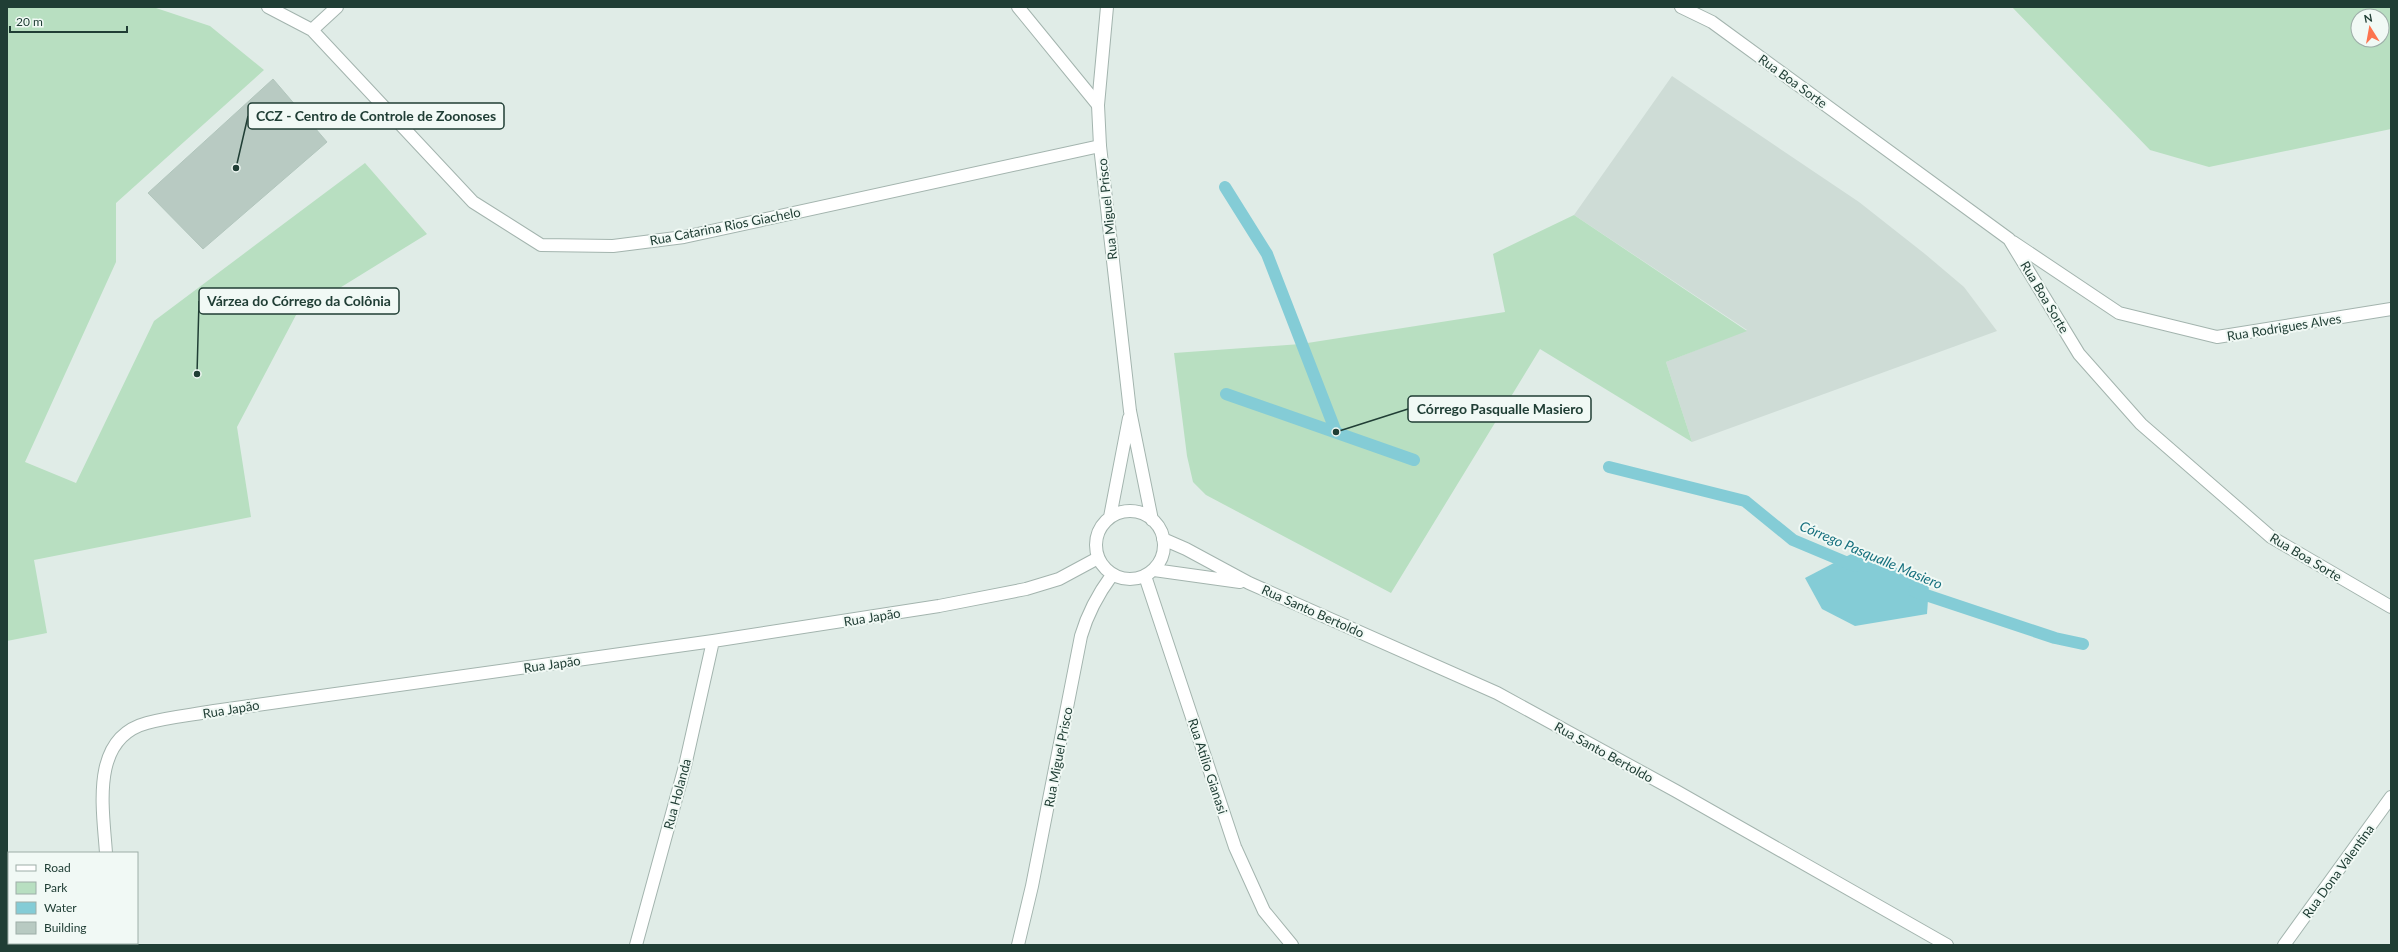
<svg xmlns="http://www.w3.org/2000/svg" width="2398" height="952" font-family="Lato,sans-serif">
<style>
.built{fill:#cedcd6}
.green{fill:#b8dfc1;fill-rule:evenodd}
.water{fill:#84ccd6}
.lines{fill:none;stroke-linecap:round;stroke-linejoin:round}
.stream{stroke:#84ccd6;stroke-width:12}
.building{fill:#b8cac2;stroke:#b2c6bd}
.minor-casing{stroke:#a3b4ae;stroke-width:14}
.tertiary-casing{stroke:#a3b4ae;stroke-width:14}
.minor{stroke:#fff;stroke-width:12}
.tertiary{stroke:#fff;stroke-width:12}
.labels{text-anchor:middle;stroke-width:4;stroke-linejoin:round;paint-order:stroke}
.street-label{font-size:13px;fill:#203e35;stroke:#f1f9f5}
.water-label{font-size:14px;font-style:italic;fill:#16707e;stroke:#f1f9f5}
.leader{fill:none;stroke:#203e35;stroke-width:1.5}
.callout-dot{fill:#203e35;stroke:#f1f9f5;stroke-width:1.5}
.callout{fill:#f1f9f5;stroke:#203e35;stroke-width:1.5}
.callout-label{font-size:14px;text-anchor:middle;font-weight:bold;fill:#203e35}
</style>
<rect width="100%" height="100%" fill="#e0ece7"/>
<path class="built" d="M 1672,76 L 1859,202 L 1925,254 L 1964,287 L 1997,331 L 1692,442 L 1666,362 L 1747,330 L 1574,215 Z"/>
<path class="green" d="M 7,7 L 153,7 L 210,26 L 264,70 L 116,203 L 116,262 L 25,462 L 76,483 L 154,321 L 365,163 L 427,234 L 296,315 L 237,427 L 251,517 L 34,560 L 47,633 L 7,641 Z
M 2012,7 L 2391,7 L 2391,129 L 2209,167 L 2150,150 ZM 2358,16 L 2382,16 L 2382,40 L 2358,40 Z
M 1574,215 L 1747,331 L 1666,362 L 1692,442 L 1540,349 L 1391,593 L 1206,495 L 1193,482 L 1187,456 L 1174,353 L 1301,344 L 1505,312 L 1493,254 Z"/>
<path class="water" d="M 1853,553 L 1885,562 L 1929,585 L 1927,614 L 1855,626 L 1822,609 L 1805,578 Z"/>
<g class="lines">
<path class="stream" d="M 1225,187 L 1267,254 L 1336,432
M 1226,394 L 1414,460
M 1609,467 L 1745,501 L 1793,540 L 1855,566
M 1914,591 L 2055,638 L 2083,644"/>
</g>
<path class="building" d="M 273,79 L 327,142 L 203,249 L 148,193 Z"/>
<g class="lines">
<defs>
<path id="minor" d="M 268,7 L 312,30 L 473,202 L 541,245 L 613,246 L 684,237 L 1100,146
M 1018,7 L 1098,105
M 1681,7 L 1712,22 L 2009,239 L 2079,354 L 2141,424 L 2271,537 L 2391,607
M 312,30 L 337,7
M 2013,242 L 2119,313 L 2217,337 L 2391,309
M 1145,576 L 1235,847 L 1264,911 L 1292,945
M 106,853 C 103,808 90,738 147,723 C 169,717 192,715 214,711 L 713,641 L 939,606 L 1026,589 L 1059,579 L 1098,558
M 113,943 L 113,945
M 636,945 L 685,766 L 713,641
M 2284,945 L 2391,797"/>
<path id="tertiary" d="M 1107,7 L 1098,105 L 1100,146 L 1130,411 L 1152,520
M1096 545a34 34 0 1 1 68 0a34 34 0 1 1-68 0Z
M 1110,517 L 1129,418
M 1163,539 L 1186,549 L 1249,583 L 1497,693 L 1676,791 L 1947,945
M 1154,570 L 1240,582
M 1018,945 L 1032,886 L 1081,636 C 1088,612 1098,594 1112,575"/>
</defs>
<use href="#minor" class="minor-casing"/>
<use href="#tertiary" class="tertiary-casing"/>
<use href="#minor" class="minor"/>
<use href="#tertiary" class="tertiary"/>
</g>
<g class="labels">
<g class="street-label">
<text transform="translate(1793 81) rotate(36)" y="5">Rua Boa Sorte</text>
<text transform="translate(1107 209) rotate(-96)" y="5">Rua Miguel Prisco</text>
<text transform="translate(725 226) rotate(-11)" y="5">Rua Catarina Rios Giachelo</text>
<text transform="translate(2045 297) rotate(59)" y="5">Rua Boa Sorte</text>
<text transform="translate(2284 327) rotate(-9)" y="5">Rua Rodrigues Alves</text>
<text transform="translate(2306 557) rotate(31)" y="5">Rua Boa Sorte</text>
<text transform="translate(1313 611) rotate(24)" y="5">Rua Santo Bertoldo</text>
<text transform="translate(872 617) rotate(-9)" y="5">Rua Japão</text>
<text transform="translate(552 664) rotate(-8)" y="5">Rua Japão</text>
<text transform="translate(231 709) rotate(-9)" y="5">Rua Japão</text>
<text transform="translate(1604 752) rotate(29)" y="5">Rua Santo Bertoldo</text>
<text transform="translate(1058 757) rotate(-79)" y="5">Rua Miguel Prisco</text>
<text transform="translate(1208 766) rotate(72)" y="5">Rua Atílio Gianasi</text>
<text transform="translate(677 794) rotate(-75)" y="5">Rua Holanda</text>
<text transform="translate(2338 871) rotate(-54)" y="5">Rua Dona Valentina</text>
</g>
<g class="water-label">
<text transform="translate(1871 555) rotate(23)" y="5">Córrego Pasqualle Masiero</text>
</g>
</g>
<path class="leader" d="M236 168L248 116M197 374L199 301M1336 432L1408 409"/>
<g class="callout-dot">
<circle cx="236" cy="168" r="4"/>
<circle cx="197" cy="374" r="4"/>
<circle cx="1336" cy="432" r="4"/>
</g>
<g class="callout">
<rect x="248" y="103" width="256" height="26" rx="4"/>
<rect x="199" y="288" width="200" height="26" rx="4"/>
<rect x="1408" y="396" width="183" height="26" rx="4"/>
</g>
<g class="callout-label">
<text x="376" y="121">CCZ - Centro de Controle de Zoonoses</text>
<text x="299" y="306">Várzea do Córrego da Colônia</text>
<text x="1500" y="414">Córrego Pasqualle Masiero</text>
</g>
<rect width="2398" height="952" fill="none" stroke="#203e35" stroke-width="16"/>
<rect x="8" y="852" width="130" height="92" fill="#f1f9f5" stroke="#9daea8"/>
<rect x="16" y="865" width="20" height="6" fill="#ffffff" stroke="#9daea8"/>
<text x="44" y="872" font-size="12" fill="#203e35">Road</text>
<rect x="16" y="882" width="20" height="12" fill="#b8dfc1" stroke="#9daea8"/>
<text x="44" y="892" font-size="12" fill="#203e35">Park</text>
<rect x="16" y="902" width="20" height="12" fill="#84ccd6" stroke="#9daea8"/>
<text x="44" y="912" font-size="12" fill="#203e35">Water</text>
<rect x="16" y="922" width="20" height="12" fill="#b8cac2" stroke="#9daea8"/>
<text x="44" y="932" font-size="12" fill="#203e35">Building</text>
<g transform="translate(2370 28) rotate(349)"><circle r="19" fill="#f1f9f5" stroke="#9daea8"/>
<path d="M0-3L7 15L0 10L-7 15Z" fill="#fc744f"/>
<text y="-6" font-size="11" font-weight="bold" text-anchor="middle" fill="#203e35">N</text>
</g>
<path d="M10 26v6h117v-6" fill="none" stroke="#203e35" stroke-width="2"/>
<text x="16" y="26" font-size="12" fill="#203e35" stroke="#f1f9f5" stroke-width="3" paint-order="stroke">20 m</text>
</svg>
